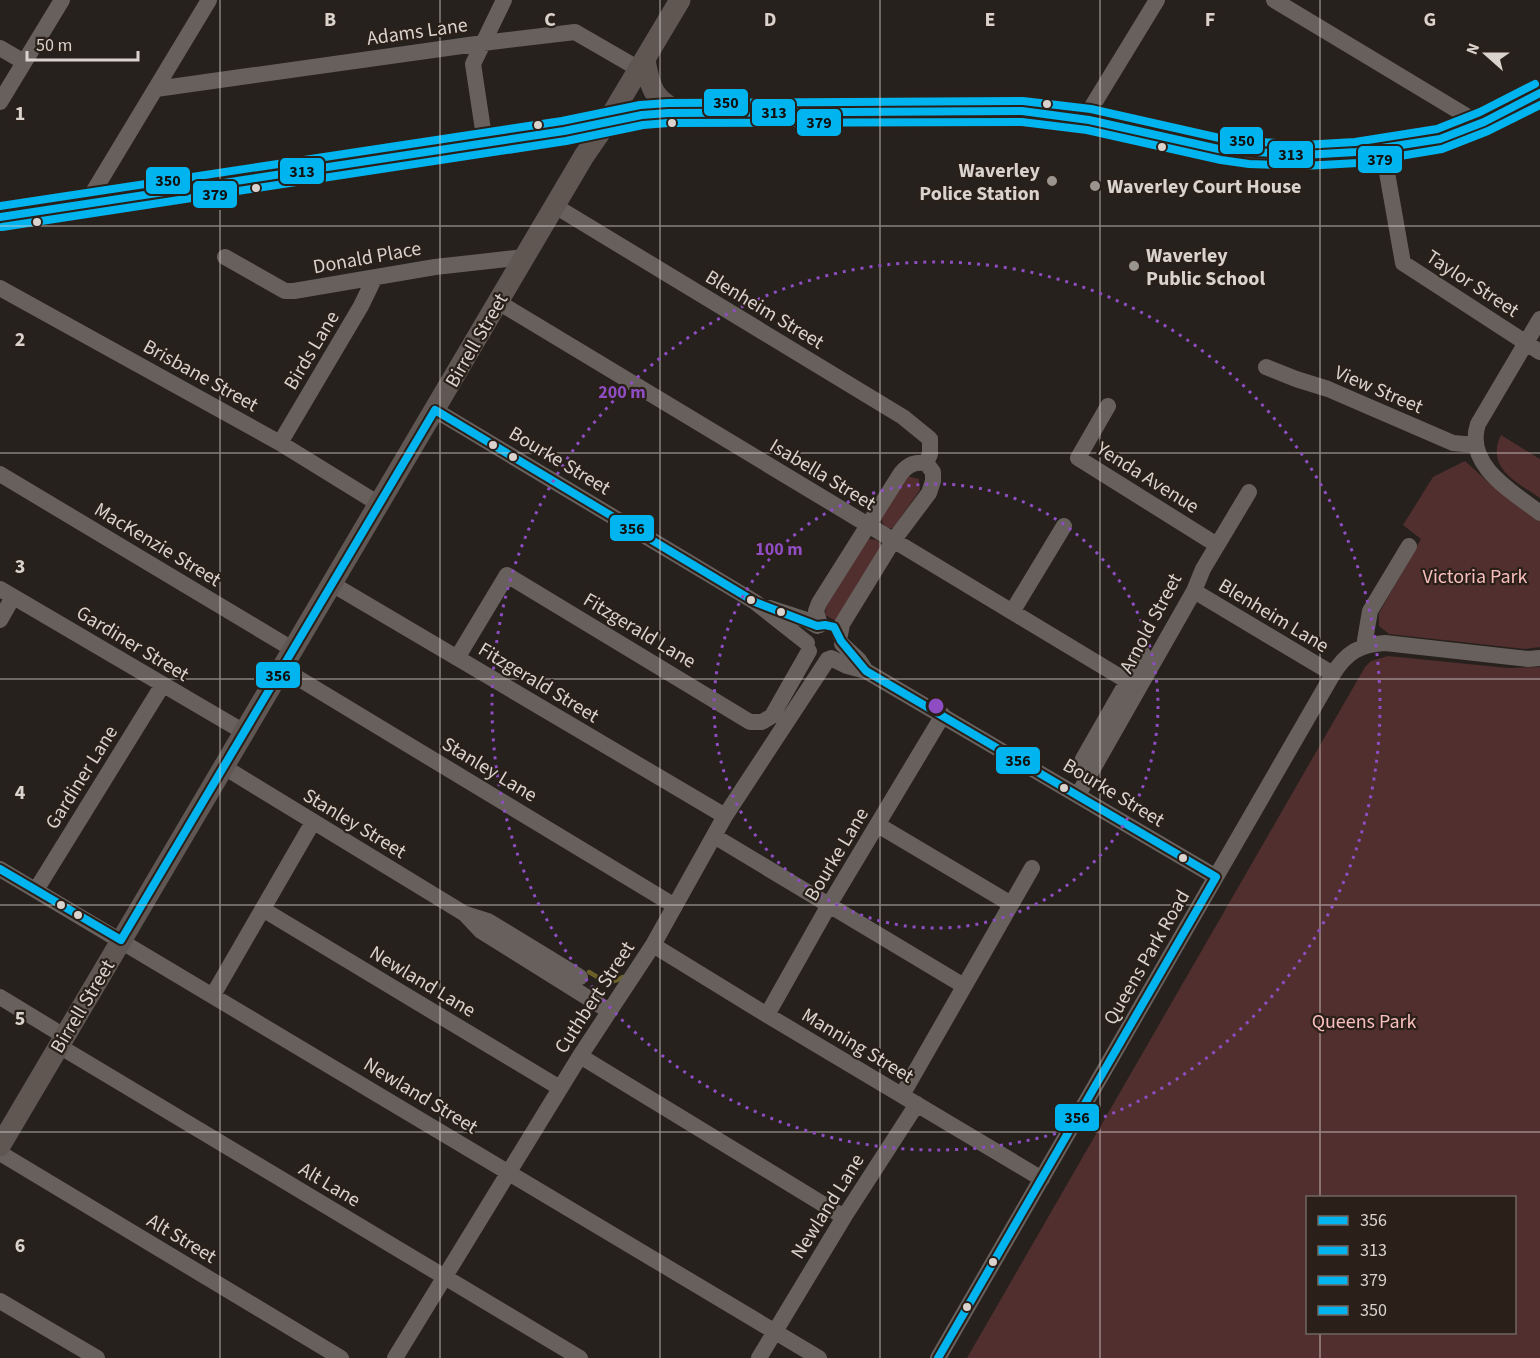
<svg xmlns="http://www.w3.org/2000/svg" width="1540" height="1358" font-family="'Source Sans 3',sans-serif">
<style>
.green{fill:#512f2e;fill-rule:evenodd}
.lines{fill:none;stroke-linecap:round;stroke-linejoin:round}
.stream{stroke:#6c6129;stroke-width:4.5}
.minor{stroke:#68605c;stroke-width:16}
.major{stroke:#605753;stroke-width:21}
.bus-1-casing{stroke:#2a2019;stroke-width:12}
.bus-2-casing{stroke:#2a2019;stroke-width:12}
.bus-3-casing{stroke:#2a2019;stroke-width:12}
.bus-4-casing{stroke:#2a2019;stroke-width:12}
.bus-1{stroke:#00b5ef;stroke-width:8}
.bus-2{stroke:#00b5ef;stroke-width:8}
.bus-3{stroke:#00b5ef;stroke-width:8}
.bus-4{stroke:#00b5ef;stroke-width:8}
.grid{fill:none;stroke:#d9d2cd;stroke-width:1.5;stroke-opacity:0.55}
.ring{fill:none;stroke:#8e4dc2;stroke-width:3;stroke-dasharray:3 6}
.bus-dot{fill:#d9d2cd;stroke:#2a2019;stroke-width:2}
.poi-dot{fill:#9a948f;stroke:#2a2019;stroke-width:2}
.labels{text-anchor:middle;stroke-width:4.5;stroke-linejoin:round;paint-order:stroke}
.street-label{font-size:20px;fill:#d9d2cd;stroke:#2a2019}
.poi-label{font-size:20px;font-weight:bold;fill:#d9d2cd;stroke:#2a2019;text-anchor:start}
.park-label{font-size:20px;fill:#f9bfbd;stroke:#2a2019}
.grid-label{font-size:20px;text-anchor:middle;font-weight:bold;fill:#d9d2cd;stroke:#2a2019;stroke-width:4.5;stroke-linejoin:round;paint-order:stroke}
.centre{fill:#8e4dc2;stroke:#2a2019;stroke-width:3}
.ring-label{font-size:18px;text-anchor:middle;font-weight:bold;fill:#8e4dc2;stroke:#2a2019;stroke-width:4.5;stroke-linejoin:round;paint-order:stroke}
.line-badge{stroke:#2a2019;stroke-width:2}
.pale-badge-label{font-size:16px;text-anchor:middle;font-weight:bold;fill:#111}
</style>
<rect width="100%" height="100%" fill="#26211d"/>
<path class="green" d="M 1501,435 L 1540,459 L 1540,498 C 1517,482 1485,468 1501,435 Z
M 1465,461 L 1487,481 L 1540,519 L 1540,647 L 1525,649 L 1389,634 L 1379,626 L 1379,613 L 1421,539 L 1403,525 L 1433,477 Z
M 907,476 L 919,479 L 920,490 L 893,528 C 886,529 883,525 881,519 Z
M 869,539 L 877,540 L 882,545 L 836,621 L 825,615 L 826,607 L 865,542 Z
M 1388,656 L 1508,668 L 1540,667 L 1540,1358 L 967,1358 L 1365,667 L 1371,661 ZM 1308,1198 L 1514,1198 L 1514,1332 L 1308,1332 Z"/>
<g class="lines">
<path class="stream" d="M 589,972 C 602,980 609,986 623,977"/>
<path class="minor" d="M 1274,0 L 1480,124
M 0,48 L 24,62
M 156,89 L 483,43 L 575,32 L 639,69
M 0,102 L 62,0
M 1085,118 L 1157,0
M 485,143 L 473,64 L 504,0
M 1383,150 L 1403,263 L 1540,352
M 86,204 L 209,0
M 555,206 L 903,417 L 930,439 L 930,454 L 926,463
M 0,217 L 606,124
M 225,257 L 285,291 L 294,291 L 435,267 L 525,257
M 0,288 L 280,443 L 379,504
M 498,302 L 1127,681
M 1540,319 L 1478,424 C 1464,465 1513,492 1540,513
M 1266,367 L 1296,379 L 1328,389 L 1453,443 L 1476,445
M 1108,406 L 1078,458 L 1217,545
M 435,410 L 755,602 L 807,643
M 280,443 L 361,306 L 375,277
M 0,474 L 294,650
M 332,584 L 725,816
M 0,589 L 244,732
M 1194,591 L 1333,674
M 770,608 L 807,620 L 817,626
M 1012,612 L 1064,526
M 0,620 L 13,597
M 820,625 L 816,611 L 819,603 L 901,473 C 909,464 914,462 926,463 L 933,472 L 933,481 L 929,493 L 893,541 L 842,624 L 840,635
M 842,644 L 859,660 L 866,671
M 1364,646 L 1370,611 L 1409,546
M 457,658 L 507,575 L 750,722 L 762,722 L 772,716 L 809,651
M 831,658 L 847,666 L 866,671 L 1216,877
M 283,669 L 675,906
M 224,767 L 465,914 L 481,931 L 609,1011
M 1089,774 L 1081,767 L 1083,759 L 1143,654
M 1078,795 L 1194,591 L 1203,569 L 1249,492
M 878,825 L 1011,904
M 714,836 L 964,986
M 0,869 L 819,1358
M 36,890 L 162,686
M 264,910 L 560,1088
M 466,914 L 488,921 L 580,977
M 653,945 L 767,1015 L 1042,1179
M 213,995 L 313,822
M 0,997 L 64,1036
M 767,1015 L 829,905 L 943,715
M 59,1046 L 580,1358
M 580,1056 L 844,1217
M 902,1095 L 1032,868
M 0,1153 L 341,1358
M 0,1301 L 97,1358
M 395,1358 L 580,1056 L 653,945 L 725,816 L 828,659
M 759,1358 L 844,1217 L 917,1104
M 938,1358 L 1333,674 C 1346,653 1360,644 1385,643 L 1528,659 L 1540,658"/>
<path class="major" d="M 645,60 C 650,89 654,101 683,113
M 606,124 L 642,115 L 668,113 L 1022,111 C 1085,114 1136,132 1196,145 C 1267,160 1339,158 1409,144 C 1422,142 1437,141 1449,136 C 1481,125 1510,109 1540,93
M 0,1146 L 584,156 L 606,124 L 680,0"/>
<defs>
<path id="bus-1" d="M 435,410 L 755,602 L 817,626 L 825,625 L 834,627 L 841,641 L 866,671 L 1216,877
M 0,869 L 121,940
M 121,940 L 435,410
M 938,1358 L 1216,877"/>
<path id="bus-2" d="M 0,217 L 564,131 L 642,115 L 668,113 L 1022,111 L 1089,120 L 1223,150 L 1303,155 L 1356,152 L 1440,139 L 1484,122 L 1540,93"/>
<path id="bus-3" d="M 2,227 L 566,141 L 643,125 L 668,123 L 1022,122 L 1087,130 L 1221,160 L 1249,164 L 1303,166 L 1358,163 L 1442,149 L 1488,131 L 1540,105"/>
<path id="bus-4" d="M 0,206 L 562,121 L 640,105 L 668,103 L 1023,101 L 1091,109 L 1224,139 L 1303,145 L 1355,142 L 1437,129 L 1480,112 L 1535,84"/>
</defs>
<use href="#bus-1" class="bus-1-casing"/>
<use href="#bus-2" class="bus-2-casing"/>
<use href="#bus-3" class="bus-3-casing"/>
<use href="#bus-4" class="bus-4-casing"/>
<use href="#bus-1" class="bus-1"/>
<use href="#bus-2" class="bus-2"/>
<use href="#bus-3" class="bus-3"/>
<use href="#bus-4" class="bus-4"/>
</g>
<path class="grid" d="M 220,0 L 220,1358M 440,0 L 440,1358M 660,0 L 660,1358M 880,0 L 880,1358M 1100,0 L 1100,1358M 1320,0 L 1320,1198M 0,226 L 1540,226M 0,453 L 1540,453M 0,679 L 1540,679M 0,905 L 1540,905M 0,1132 L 1540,1132M 1320,1332 L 1320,1358"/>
<g class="ring">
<circle cx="936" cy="706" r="222"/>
<circle cx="936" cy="706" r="444"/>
</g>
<g class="bus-dot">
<circle cx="1047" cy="104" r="5"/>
<circle cx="672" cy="123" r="5"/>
<circle cx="538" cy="125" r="5"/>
<circle cx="1162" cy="147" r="5"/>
<circle cx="256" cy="188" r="5"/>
<circle cx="37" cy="222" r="5"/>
<circle cx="493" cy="445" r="5"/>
<circle cx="513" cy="457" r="5"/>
<circle cx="751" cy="600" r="5"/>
<circle cx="781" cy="612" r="5"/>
<circle cx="1064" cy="788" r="5"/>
<circle cx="1183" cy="858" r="5"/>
<circle cx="61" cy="905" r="5"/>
<circle cx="78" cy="915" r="5"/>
<circle cx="993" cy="1262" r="5"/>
<circle cx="967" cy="1307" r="5"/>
</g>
<g class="poi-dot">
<circle cx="1052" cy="181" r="6"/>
<circle cx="1095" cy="186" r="6"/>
<circle cx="1134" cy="266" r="6"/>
</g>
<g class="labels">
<g class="street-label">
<text transform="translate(417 31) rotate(-8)" y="7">Adams Lane</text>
<text transform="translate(367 257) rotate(-10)" y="7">Donald Place</text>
<text transform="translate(1473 283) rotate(33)" y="7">Taylor Street</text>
<text transform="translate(765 309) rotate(31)" y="7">Blenheim Street</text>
<text transform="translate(476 340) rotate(-60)" y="7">Birrell Street</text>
<text transform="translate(311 350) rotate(-59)" y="7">Birds Lane</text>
<text transform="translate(201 375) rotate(29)" y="7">Brisbane Street</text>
<text transform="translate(1379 389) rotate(23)" y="7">View Street</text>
<text transform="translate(560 460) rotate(31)" y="7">Bourke Street</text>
<text transform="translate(823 474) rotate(31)" y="7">Isabella Street</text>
<text transform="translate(1148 477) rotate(32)" y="7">Yenda Avenue</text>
<text transform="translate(158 544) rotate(31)" y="7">MacKenzie Street</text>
<text transform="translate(1274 615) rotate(31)" y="7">Blenheim Lane</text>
<text transform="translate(1150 623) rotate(-62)" y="7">Arnold Street</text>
<text transform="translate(640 630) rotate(31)" y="7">Fitzgerald Lane</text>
<text transform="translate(133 643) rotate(31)" y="7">Gardiner Street</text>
<text transform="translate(539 682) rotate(31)" y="7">Fitzgerald Street</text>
<text transform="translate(490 769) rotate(31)" y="7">Stanley Lane</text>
<text transform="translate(81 777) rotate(-58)" y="7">Gardiner Lane</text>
<text transform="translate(1114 792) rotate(31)" y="7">Bourke Street</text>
<text transform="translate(355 823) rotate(31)" y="7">Stanley Street</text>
<text transform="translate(836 854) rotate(-59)" y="7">Bourke Lane</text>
<text transform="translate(1146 957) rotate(-60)" y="7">Queens Park Road</text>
<text transform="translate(423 981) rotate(31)" y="7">Newland Lane</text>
<text transform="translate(594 997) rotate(-57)" y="7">Cuthbert Street</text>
<text transform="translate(82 1006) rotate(-59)" y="7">Birrell Street</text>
<text transform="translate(858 1045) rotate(31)" y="7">Manning Street</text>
<text transform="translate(421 1095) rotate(31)" y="7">Newland Street</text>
<text transform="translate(330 1184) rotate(31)" y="7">Alt Lane</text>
<text transform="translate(827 1206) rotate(-58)" y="7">Newland Lane</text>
<text transform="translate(182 1238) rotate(31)" y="7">Alt Street</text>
</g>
<g class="poi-label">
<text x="1040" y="177" text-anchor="end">Waverley<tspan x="1040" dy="23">Police Station</tspan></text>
<text x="1107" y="193">Waverley Court House</text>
<text x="1146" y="262">Waverley<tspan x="1146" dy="23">Public School</tspan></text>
</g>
<g class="park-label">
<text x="1475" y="583">Victoria Park</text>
<text x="1364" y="1028">Queens Park</text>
</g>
</g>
<g class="grid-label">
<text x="330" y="26">B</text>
<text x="550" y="26">C</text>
<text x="770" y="26">D</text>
<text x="990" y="26">E</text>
<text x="1210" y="26">F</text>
<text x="1430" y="26">G</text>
<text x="20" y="120">1</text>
<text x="20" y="346">2</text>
<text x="20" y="573">3</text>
<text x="20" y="799">4</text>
<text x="20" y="1025">5</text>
<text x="20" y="1252">6</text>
</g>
<circle cx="936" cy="706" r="9" class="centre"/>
<g class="ring-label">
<text x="622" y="398">200 m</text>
<text x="779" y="555">100 m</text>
</g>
<g class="line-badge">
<rect x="703" y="88" width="46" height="29" rx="6" fill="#00b5ef"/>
<rect x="751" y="98" width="45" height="29" rx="6" fill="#00b5ef"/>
<rect x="796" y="108" width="46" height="29" rx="6" fill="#00b5ef"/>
<rect x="1219" y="126" width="45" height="29" rx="6" fill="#00b5ef"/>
<rect x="1268" y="140" width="46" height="29" rx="6" fill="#00b5ef"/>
<rect x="1357" y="145" width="46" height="29" rx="6" fill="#00b5ef"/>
<rect x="279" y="157" width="46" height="28" rx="6" fill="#00b5ef"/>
<rect x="145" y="166" width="46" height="29" rx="6" fill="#00b5ef"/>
<rect x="192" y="180" width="46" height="29" rx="6" fill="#00b5ef"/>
<rect x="609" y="514" width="46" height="28" rx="6" fill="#00b5ef"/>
<rect x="255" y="661" width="46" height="28" rx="6" fill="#00b5ef"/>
<rect x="995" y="746" width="46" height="29" rx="6" fill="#00b5ef"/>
<rect x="1054" y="1103" width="46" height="29" rx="6" fill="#00b5ef"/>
</g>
<g class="pale-badge-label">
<text x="726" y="108">350</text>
<text x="774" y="118">313</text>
<text x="819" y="128">379</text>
<text x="1242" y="146">350</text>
<text x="1291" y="160">313</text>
<text x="1380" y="165">379</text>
<text x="302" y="177">313</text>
<text x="168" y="186">350</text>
<text x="215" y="200">379</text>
<text x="632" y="534">356</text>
<text x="278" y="681">356</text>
<text x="1018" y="766">356</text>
<text x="1077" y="1123">356</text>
</g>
<rect x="1306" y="1196" width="210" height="138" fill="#2a2019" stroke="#706761" stroke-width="1.5"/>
<rect x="1318" y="1216" width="30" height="9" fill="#00b5ef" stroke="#706761" stroke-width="1.5"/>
<text x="1360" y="1226" font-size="18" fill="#d9d2cd">356</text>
<rect x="1318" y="1246" width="30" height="9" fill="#00b5ef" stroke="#706761" stroke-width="1.5"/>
<text x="1360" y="1256" font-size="18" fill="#d9d2cd">313</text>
<rect x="1318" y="1276" width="30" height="9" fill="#00b5ef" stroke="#706761" stroke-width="1.5"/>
<text x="1360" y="1286" font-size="18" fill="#d9d2cd">379</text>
<rect x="1318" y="1306" width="30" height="9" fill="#00b5ef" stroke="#706761" stroke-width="1.5"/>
<text x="1360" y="1316" font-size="18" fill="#d9d2cd">350</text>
<g transform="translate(1486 54) rotate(291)" stroke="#2a2019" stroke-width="4.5" paint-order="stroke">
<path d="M0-4.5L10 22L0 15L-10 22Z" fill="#d9d2cd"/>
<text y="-9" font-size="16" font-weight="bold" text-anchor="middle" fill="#d9d2cd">N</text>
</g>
<path d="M27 51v9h111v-9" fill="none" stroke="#d9d2cd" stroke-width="3"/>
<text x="36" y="51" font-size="18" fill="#d9d2cd" stroke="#2a2019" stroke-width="4.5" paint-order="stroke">50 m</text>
</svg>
